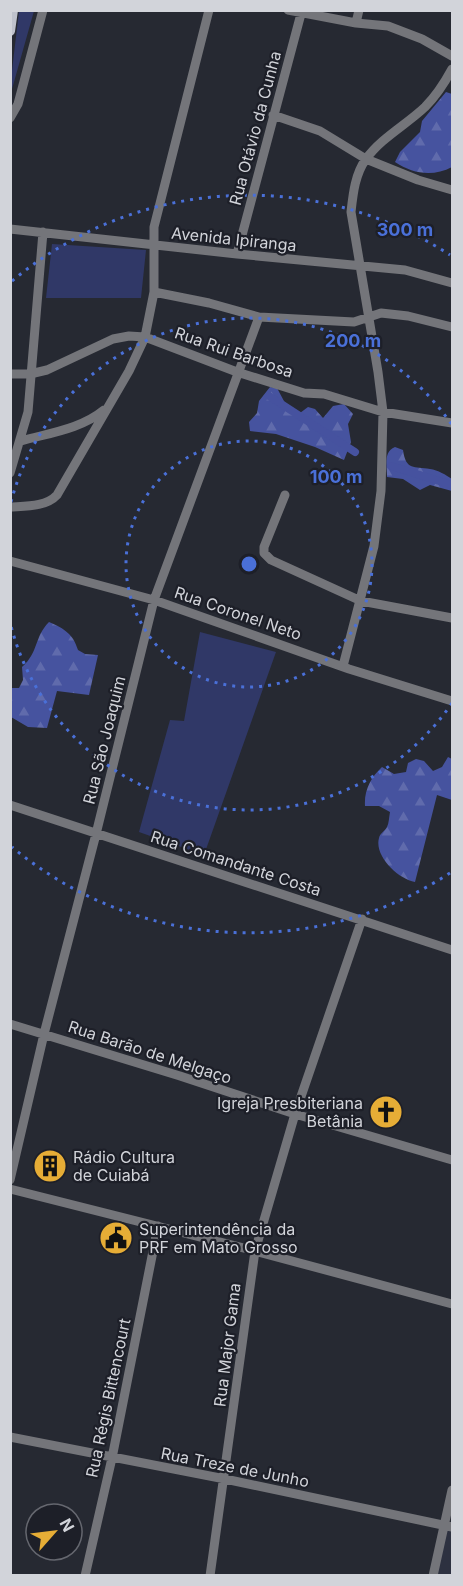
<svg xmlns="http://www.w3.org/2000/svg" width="463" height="1586" font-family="Inter,sans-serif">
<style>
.built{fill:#2d3140}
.green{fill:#303867}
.forest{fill:url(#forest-firs)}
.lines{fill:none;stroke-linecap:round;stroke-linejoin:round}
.canal{stroke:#46529f;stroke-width:8}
.minor{stroke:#74757a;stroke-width:9}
.major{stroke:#bfc2cc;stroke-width:10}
.ring{fill:none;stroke:#4a70d8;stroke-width:3;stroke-dasharray:3 6}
.labels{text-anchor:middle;stroke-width:4.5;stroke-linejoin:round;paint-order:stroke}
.street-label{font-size:16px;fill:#d2d4da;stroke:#1d1f28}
.poi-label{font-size:16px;fill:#d2d4da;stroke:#1d1f28;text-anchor:start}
.centre{fill:#4a70d8;stroke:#1d1f28;stroke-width:3}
.ring-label{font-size:18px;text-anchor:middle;font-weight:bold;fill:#4a70d8;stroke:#1d1f28;stroke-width:4.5;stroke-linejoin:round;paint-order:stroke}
</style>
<defs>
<pattern id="forest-firs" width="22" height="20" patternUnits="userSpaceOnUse" patternTransform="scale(1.5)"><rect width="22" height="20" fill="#46539f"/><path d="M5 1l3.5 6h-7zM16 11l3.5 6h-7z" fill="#606bac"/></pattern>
</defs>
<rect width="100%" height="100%" fill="#262932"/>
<path class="built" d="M 447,1530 L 452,1531 L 452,1575 L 436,1576 Z"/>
<path class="green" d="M 19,11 L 34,11 L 12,89 L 11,79 Z
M 52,244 L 146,250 L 141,298 L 46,298 Z
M 200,632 L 276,652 L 204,855 L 139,832 L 170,720 L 184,721 Z"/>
<path class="forest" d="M 446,92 L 452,94 L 452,167 C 433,177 413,174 395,162 L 400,152 L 420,132 L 422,121 Z
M 270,387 L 277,388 L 285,403 L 300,413 L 308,407 L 315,409 L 323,418 L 333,406 L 344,404 L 353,414 L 348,424 L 351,442 L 344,460 L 315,447 L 276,434 L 250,431 L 249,422 L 257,413 L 259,401 Z
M 395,447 L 403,450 C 406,471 414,466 430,469 C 438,470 446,475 452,479 L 452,491 L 430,485 L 420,490 L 403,479 L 387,477 C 387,466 383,452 395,447 Z
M 49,622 C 65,629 73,634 78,650 L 85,654 L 98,655 L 89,695 L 57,691 L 47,728 L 28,727 L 11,717 L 11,688 L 19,688 L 23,680 L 22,667 C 39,652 34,637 49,622 Z
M 448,757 L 452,759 L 452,800 L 437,795 L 415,882 C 398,879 374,856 379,838 C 380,833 385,831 387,827 C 389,823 389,817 390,812 L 379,806 L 365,806 C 364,790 371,777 382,767 L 394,774 L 406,772 L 408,763 L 416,759 L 424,761 L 433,771 L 442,767 Z"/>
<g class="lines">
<path class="canal" d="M 269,396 L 355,452
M 391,466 L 452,485"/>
<path class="minor" d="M 288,10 L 356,23 L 388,26 L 422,39 L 452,56
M 356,23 L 359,10
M 273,115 L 320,131 L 366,159 L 418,180 L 452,190
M 10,118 L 18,104 L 43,10
M 10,229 L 237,254 L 405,270 L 452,283
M 237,254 L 302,10
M 154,292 L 209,303 L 259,317 L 354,322 L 381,313 L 408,316 L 452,327
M 10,374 L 30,374 L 47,370 L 113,339 L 129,336 L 145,337 L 237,372 L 304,393 L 324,394 L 383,412 L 452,423
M 21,441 C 49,433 81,429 104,410
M 10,473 L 28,412 L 43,232
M 285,495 L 264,547 L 264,553 L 271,560 L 361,601 L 452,618
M 10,507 C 26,506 46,507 57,495 L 129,371 L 145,337 L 154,292 L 154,227 L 209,10
M 10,561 L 154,600 L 349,669 L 452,701
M 343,666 L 374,546 L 381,491 L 383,412 L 378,372 L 351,212 C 353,194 355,174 366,159 C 381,138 406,125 425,107 C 436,96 445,82 452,69
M 10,805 L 452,950
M 10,1024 L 180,1076 L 295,1114 L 452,1160
M 10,1180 L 44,1034 L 96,834 L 154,600 L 259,317
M 10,1189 L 255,1251 L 452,1304
M 10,1437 L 225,1479 L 452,1527
M 85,1576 L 112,1458 L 158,1226
M 210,1576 L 255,1251 L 295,1114 L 362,919
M 433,1576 L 452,1490"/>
<path class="major" d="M 10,31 L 13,10"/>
</g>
<g class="ring">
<circle cx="249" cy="564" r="123"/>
<path d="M452 703A246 246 0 0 1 11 626M11 502A246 246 0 0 1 452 425"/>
<path d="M450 873A369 369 0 0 1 12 847M12 281A369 369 0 0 1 450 255"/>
</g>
<defs>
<symbol id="church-disc" viewBox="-11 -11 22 22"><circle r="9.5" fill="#e6ad36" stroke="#1d1f28"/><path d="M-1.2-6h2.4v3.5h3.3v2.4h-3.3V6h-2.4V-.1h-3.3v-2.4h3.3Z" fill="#111"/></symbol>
<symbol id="building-disc" viewBox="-11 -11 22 22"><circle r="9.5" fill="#e6ad36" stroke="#1d1f28"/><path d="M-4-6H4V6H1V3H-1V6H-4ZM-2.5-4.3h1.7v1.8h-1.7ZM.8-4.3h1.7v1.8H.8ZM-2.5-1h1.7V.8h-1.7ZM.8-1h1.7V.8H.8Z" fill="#111"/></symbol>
<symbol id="civic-disc" viewBox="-11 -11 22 22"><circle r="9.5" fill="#e6ad36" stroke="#1d1f28"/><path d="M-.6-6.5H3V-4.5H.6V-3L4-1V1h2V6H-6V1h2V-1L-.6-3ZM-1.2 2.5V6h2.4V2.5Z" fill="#111"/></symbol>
</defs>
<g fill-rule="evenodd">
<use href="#church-disc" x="367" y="1093" width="38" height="38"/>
<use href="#building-disc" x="31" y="1147" width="38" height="38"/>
<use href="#civic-disc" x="97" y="1219" width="38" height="38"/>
</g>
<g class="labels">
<g class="street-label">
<text transform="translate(255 128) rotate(-75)" y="6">Rua Otávio da Cunha</text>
<text transform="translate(234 239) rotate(6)" y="6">Avenida Ipiranga</text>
<text transform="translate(234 352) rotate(19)" y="6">Rua Rui Barbosa</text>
<text transform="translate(238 613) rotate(19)" y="6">Rua Coronel Neto</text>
<text transform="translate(104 740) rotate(-76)" y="6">Rua São Joaquim</text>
<text transform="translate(236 863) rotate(18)" y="6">Rua Comandante Costa</text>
<text transform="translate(150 1052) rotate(18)" y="6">Rua Barão de Melgaço</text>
<text transform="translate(227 1345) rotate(-83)" y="6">Rua Major Gama</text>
<text transform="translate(108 1398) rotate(-78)" y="6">Rua Régis Bittencourt</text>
<text transform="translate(235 1467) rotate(11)" y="6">Rua Treze de Junho</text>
</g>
<g class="poi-label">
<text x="363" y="1109" text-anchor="end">Igreja Presbiteriana<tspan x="363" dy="18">Betânia</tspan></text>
<text x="73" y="1163">Rádio Cultura<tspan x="73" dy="18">de Cuiabá</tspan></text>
<text x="139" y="1235">Superintendência da<tspan x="139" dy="18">PRF em Mato Grosso</tspan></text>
</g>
</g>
<circle cx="249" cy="564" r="9" class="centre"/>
<g class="ring-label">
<text x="405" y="236">300 m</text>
<text x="353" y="347">200 m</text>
<text x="336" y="483">100 m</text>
</g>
<rect width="463" height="1586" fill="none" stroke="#d2d4da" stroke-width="24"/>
<g transform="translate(54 1532) rotate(62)"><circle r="28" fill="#1d1f28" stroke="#65676f" stroke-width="1.5"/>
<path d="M0-4.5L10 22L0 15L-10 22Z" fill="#e6ad36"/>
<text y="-9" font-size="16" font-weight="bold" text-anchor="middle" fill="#d2d4da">N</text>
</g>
</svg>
